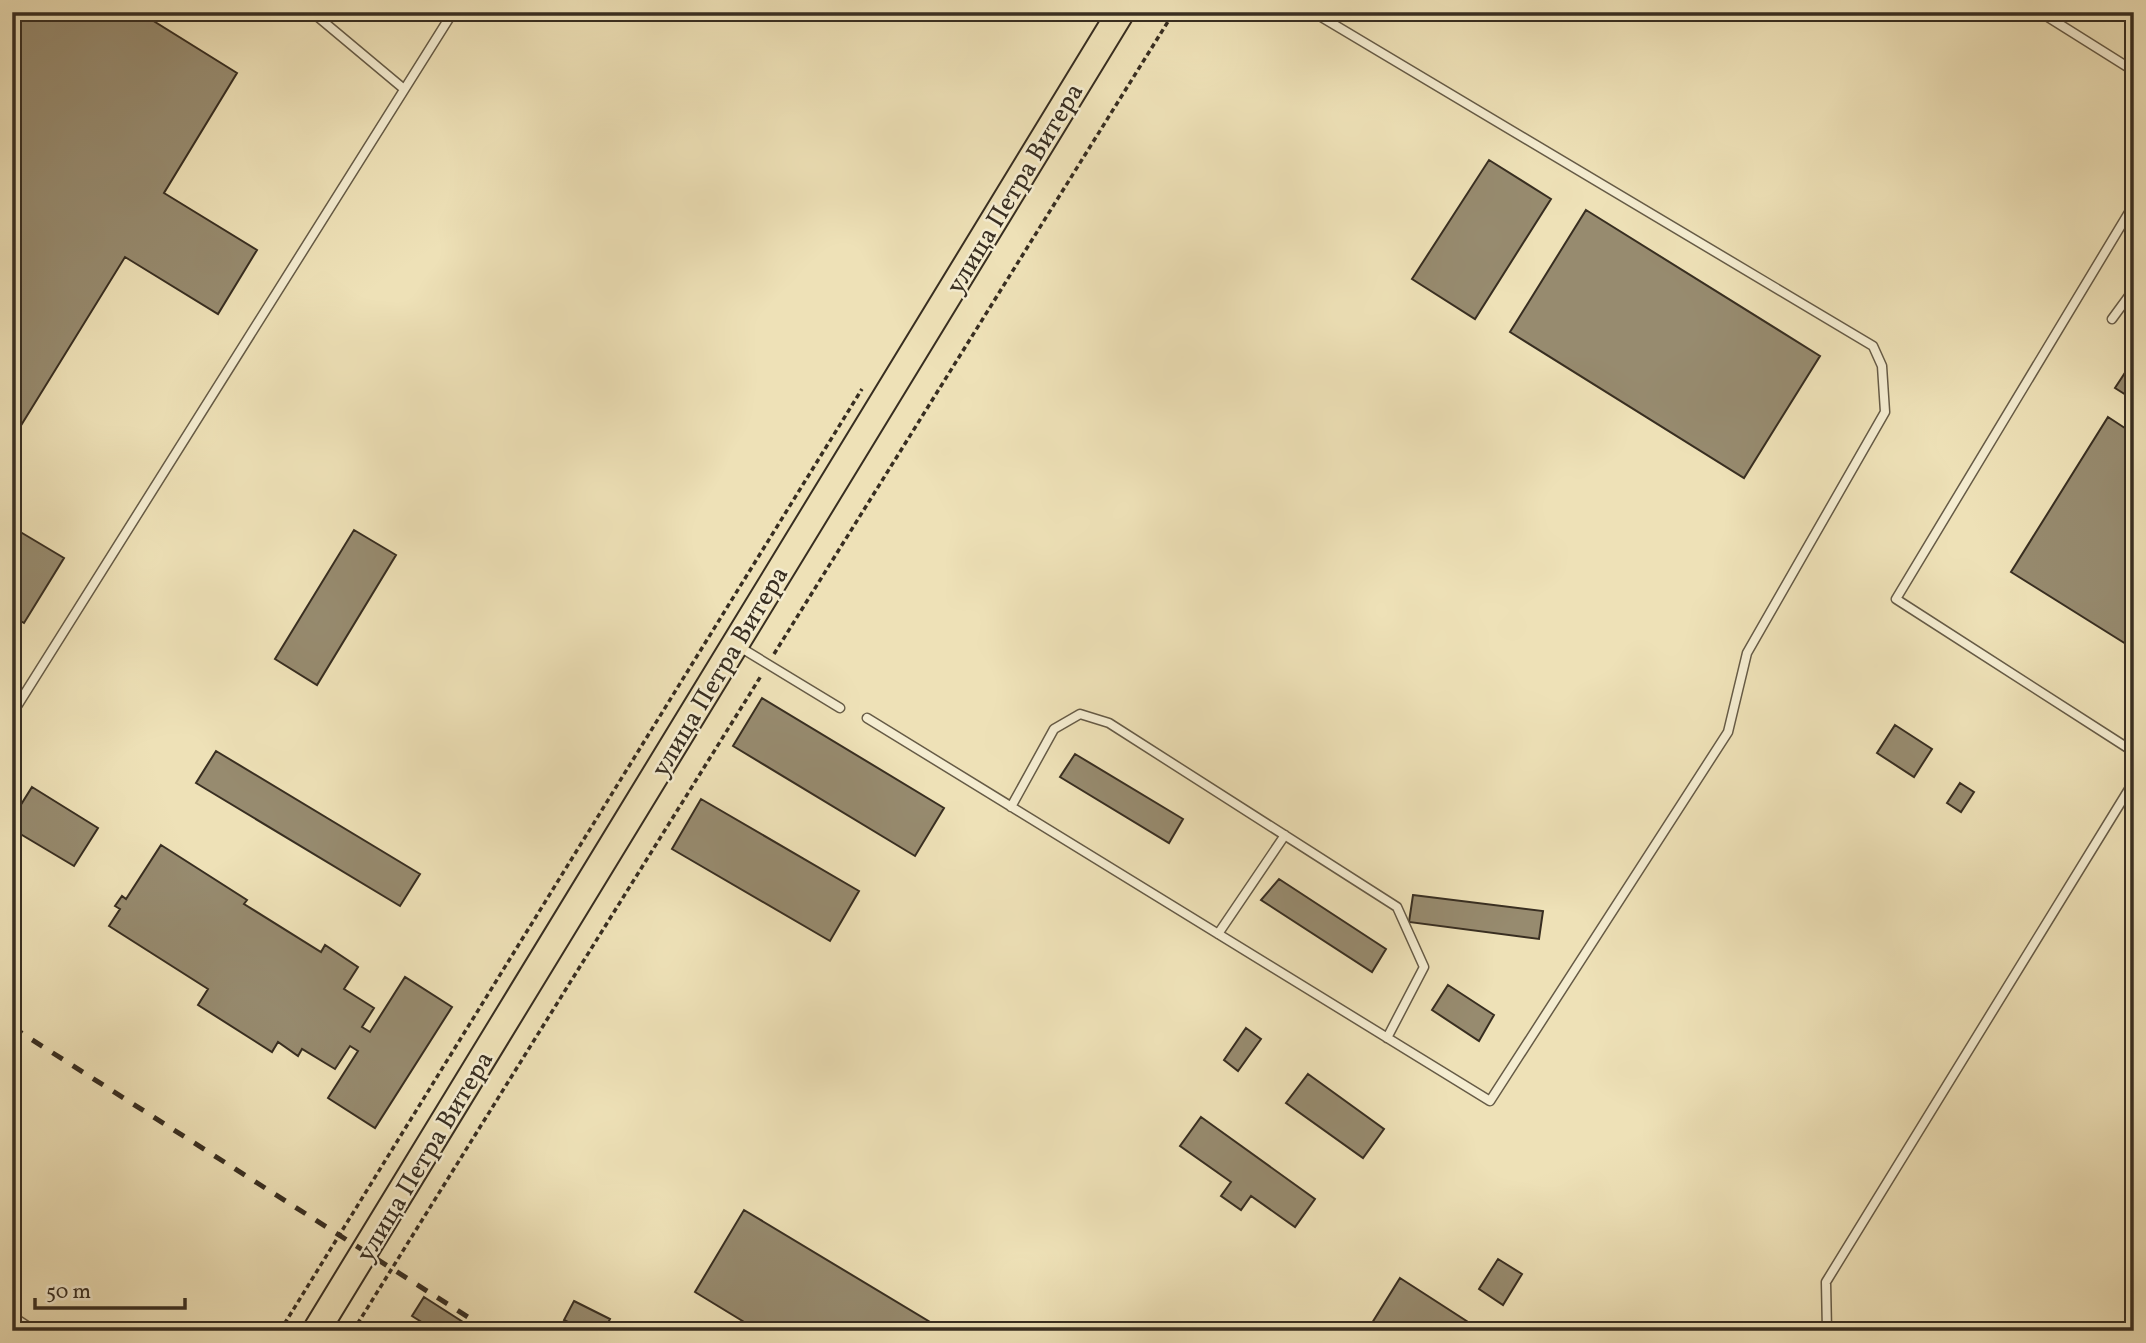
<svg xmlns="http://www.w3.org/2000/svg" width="2146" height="1343" font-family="Vollkorn,serif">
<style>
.building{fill:#978b6f;stroke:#382e21;stroke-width:2}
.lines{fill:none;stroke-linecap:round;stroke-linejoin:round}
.lane-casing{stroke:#665b46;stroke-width:11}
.primary-casing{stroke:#382e21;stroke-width:30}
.path{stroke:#382e21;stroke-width:3.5;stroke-dasharray:5 3.5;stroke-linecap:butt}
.lane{stroke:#f4ecd0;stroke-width:8}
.primary{stroke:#eee1b7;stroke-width:26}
.rail{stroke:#382e21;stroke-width:5;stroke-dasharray:12 12;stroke-linecap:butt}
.labels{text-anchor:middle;stroke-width:5;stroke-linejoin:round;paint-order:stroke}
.street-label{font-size:26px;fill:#382e21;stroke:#f4ecd0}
</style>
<rect width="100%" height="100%" fill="#eee1b7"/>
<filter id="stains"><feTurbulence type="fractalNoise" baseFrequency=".00286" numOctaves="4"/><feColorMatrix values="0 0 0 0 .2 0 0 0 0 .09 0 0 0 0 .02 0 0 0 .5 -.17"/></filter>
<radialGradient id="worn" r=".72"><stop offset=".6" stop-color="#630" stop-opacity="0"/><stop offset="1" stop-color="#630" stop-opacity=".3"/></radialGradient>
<path class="building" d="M 12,12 L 139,12 L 237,73 L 164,193 L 257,250 L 218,314 L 125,257 L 12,440 Z
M 1489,160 L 1551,199 L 1475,319 L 1412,279 Z
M 1586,210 L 1820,356 L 1744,478 L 1510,332 Z
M 2130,365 L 2134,367 L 2134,400 L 2115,388 Z
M 2108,417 L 2134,434 L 2134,649 L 2011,572 Z
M 12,527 L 64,558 L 24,623 L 12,616 Z
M 354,530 L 396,555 L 317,685 L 275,659 Z
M 762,698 L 944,808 L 915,856 L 733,746 Z
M 1895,725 L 1932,749 L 1914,777 L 1877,753 Z
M 216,751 L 420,874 L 400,906 L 196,783 Z
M 1075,754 L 1183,819 L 1169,843 L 1060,777 Z
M 1960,783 L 1974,792 L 1961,812 L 1947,803 Z
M 32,787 L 98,828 L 74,866 L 12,829 L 12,819 Z
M 701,799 L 859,891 L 830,941 L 672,849 Z
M 161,845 L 247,900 L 244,904 L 321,952 L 325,945 L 358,967 L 344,989 L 374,1008 L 362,1027 L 370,1032 L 405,977 L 452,1007 L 375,1128 L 328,1098 L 358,1051 L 350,1046 L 335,1069 L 302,1049 L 298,1056 L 278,1042 L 272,1052 L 198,1005 L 208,989 L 109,926 L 120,909 L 115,906 L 122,896 L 126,899 Z
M 1279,879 L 1386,949 L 1372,972 L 1261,900 Z
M 1413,895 L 1543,911 L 1539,939 L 1409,922 Z
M 1448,985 L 1494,1015 L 1479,1041 L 1432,1010 Z
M 1246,1028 L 1261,1039 L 1238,1071 L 1224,1060 Z
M 1308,1074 L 1384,1129 L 1363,1158 L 1286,1103 Z
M 1201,1117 L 1315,1199 L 1295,1227 L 1251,1196 L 1241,1210 L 1221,1196 L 1231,1182 L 1180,1146 Z
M 744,1210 L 945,1331 L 759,1331 L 695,1292 Z
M 1498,1259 L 1522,1274 L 1503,1305 L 1479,1289 Z
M 1400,1278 L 1482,1331 L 1367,1331 Z
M 424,1297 L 477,1331 L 436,1331 L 412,1316 Z
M 574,1301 L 610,1319 L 604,1331 L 586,1331 L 564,1320 Z"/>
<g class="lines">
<defs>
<path id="lane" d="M 312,12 L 404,89
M 2040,12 L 2134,71
M 2134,204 L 1896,599 L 2134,752
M 2112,319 L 2134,289
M 738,646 L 840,708
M 12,714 L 453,12
M 867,718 L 1490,1101 L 1728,732 L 1747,653 L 1885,412 L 1882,366 L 1873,346 L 1313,12
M 1011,807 L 1054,729 L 1080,714 L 1109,723 L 1397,907 L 1424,967 L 1387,1038
M 1218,934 L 1285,835
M 12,1316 L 35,1331
M 1827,1331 L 1826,1282 L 2134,781"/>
<path id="primary" d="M 316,1331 L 1121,12"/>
</defs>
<use href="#lane" class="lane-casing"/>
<use href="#primary" class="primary-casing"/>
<path class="path" d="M 774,654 L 1174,12
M 280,1331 L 862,389
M 353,1331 L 761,676"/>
<use href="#lane" class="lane"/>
<use href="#primary" class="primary"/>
<path class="rail" d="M 12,1027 L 490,1331"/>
</g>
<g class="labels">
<g class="street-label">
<text transform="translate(1014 188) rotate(-59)" y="9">улица Петра Витера</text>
<text transform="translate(719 671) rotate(-59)" y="9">улица Петра Витера</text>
<text transform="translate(424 1156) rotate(-59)" y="9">улица Петра Витера</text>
</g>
</g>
<rect width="2146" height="1343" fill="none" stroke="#eee1b7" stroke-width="42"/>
<rect x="14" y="14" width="2118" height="1315" fill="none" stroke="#382e21" stroke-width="3.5"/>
<rect x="21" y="21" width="2104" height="1301" fill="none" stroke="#382e21" stroke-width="2"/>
<path d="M35 1298v10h150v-10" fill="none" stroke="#382e21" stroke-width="3.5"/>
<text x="46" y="1298" font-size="21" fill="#382e21" stroke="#f4ecd0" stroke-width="5" paint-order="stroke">50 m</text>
<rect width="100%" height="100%" filter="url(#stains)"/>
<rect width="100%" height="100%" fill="url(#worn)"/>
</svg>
